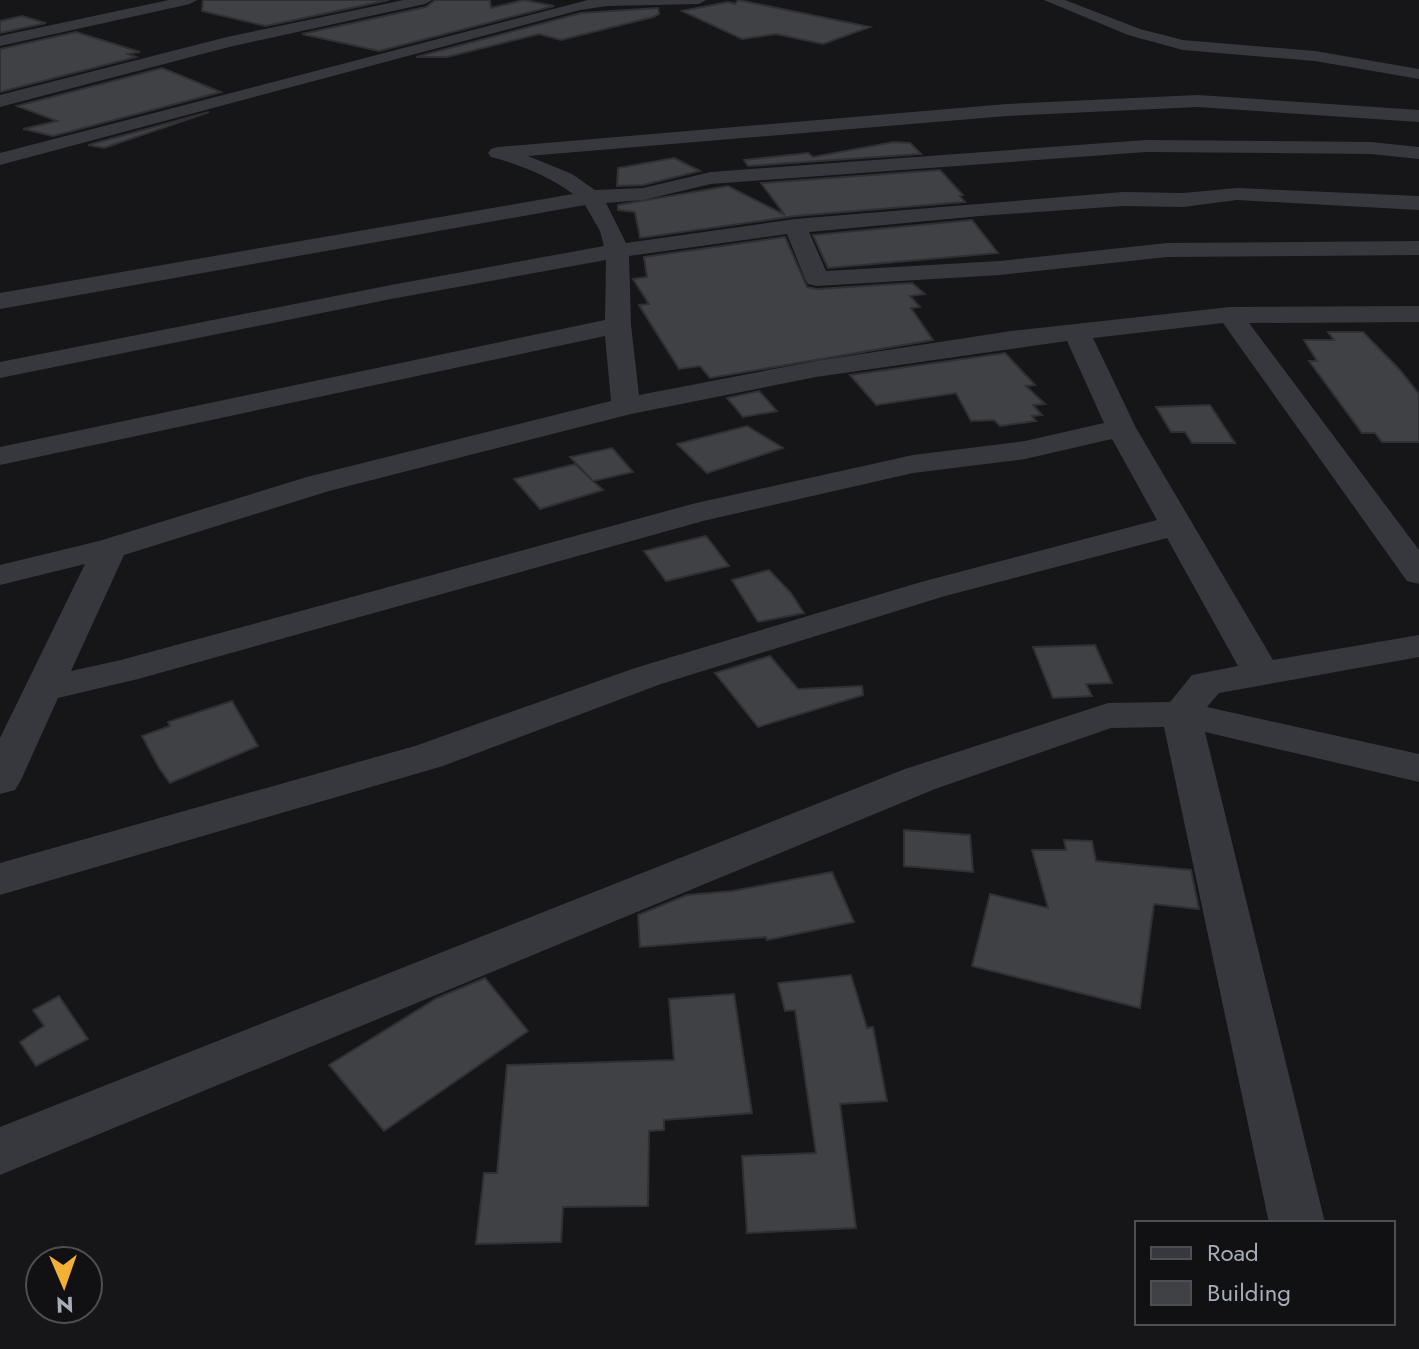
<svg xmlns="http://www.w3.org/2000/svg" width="1419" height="1349" font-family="Jost,sans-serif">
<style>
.building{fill:#404145;stroke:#303034;stroke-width:2}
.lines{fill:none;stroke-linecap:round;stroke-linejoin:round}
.street{fill:#37383d;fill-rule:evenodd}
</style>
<rect width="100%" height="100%" fill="#161618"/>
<path class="building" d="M 203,0 L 389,0 L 266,26 L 202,11 Z
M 435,0 L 490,0 L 491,8 L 524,0 L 554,6 L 379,51 L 302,34 L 426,7 Z
M 738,0 L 797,12 L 870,27 L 823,44 L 776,34 L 742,39 L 682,11 L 728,2 L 735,4 Z
M 658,8 L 659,14 L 653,17 L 561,40 L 539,34 L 447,57 L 416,57 L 581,13 Z
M 22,16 L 46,23 L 0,33 L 0,21 Z
M 76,32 L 140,52 L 128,54 L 136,57 L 0,92 L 0,49 Z
M 162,68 L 221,92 L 53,136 L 23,129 L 57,121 L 17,106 Z
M 209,112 L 104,148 L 88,145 Z
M 894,142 L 910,143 L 921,154 L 748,166 L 744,160 L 808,153 L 813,157 Z
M 674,158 L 700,171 L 643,185 L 617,186 L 618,168 Z
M 940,170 L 963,195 L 960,196 L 965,202 L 795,216 L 640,238 L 635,212 L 618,210 L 618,205 L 728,186 L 785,215 L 761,183 Z
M 972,220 L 998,253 L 828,268 L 813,235 Z
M 785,237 L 807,287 L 817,289 L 912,283 L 925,294 L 910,296 L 920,307 L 911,308 L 933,340 L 710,378 L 700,366 L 679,369 L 639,305 L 649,304 L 633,279 L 647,277 L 644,257 Z
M 1328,332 L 1363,332 L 1400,370 L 1419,394 L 1419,442 L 1382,442 L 1375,433 L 1362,433 L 1309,361 L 1317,361 L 1304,340 L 1334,340 Z
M 1005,353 L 1035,385 L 1026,386 L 1045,404 L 1033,405 L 1042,415 L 1032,416 L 1036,421 L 1000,426 L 994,420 L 971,421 L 956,393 L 876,405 L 850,375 Z
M 759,391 L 777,411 L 743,417 L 727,398 Z
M 1210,405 L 1235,443 L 1192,443 L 1185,432 L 1171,432 L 1156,407 Z
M 747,426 L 783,448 L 707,473 L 677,444 Z
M 612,448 L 633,472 L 593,481 L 603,490 L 540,509 L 514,479 L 575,464 L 592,480 L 570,457 Z
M 706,536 L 729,566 L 666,581 L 644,551 Z
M 769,570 L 791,593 L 804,613 L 758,622 L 732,580 Z
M 1095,645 L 1112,683 L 1086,684 L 1092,696 L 1053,698 L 1033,647 Z
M 770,656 L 798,689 L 862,686 L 863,695 L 758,727 L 715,673 Z
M 232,701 L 258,746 L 170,783 L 159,768 L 142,736 L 170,726 L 168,722 Z
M 904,830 L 970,835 L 973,872 L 904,866 Z
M 1064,840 L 1092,841 L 1096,861 L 1191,870 L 1199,909 L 1154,904 L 1140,1008 L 972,966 L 990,894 L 1048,908 L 1032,850 L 1066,850 Z
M 832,872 L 854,922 L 767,940 L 766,937 L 640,947 L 638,915 L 687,895 L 732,891 Z
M 851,975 L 867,1028 L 873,1027 L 887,1101 L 840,1104 L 856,1228 L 747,1233 L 742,1156 L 816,1153 L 795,1010 L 785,1011 L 778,983 Z
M 485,978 L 528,1031 L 384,1131 L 329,1065 L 437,998 Z
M 734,994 L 752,1113 L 664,1120 L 664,1130 L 649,1131 L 648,1206 L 563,1207 L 561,1242 L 476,1244 L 484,1173 L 497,1173 L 507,1065 L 674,1060 L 669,999 Z
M 59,996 L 88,1039 L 36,1066 L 20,1042 L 44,1026 L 33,1010 Z"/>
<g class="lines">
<path class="street" d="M 169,0 L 197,0 L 190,4 L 0,46 L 0,36 Z
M 404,0 L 432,0 L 425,4 L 229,47 L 0,107 L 0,95 L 227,37 Z
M 588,0 L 706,0 L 699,4 L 607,6 L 580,10 L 0,165 L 0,153 Z
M 1044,0 L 1065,0 L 1140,29 L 1183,40 L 1315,51 L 1419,69 L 1419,79 L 1315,61 L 1183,50 L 1128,35 Z
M 1198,95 L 1419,110 L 1419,122 L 1198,107 L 1007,116 L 528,156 L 572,174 L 595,190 L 643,188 L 711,172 L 1146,140 L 1371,142 L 1419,147 L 1419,159 L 1371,154 L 1146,152 L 711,184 L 643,200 L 606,203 L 626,243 L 795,219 L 1123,192 L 1183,193 L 1237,188 L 1419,196 L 1419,210 L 1237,200 L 1183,207 L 1123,206 L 980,216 L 809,232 L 826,271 L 1000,261 L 1167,243 L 1419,241 L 1419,255 L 1167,257 L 1000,275 L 817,286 L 808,284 L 805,279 L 787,234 L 629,256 L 631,325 L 639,395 L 816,361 L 1011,331 L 1230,307 L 1419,306 L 1419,322 L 1249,323 L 1419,550 L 1419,584 L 1407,581 L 1223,323 L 1093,338 L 1136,428 L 1273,660 L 1419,635 L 1419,657 L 1219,693 L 1207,707 L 1419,754 L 1419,782 L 1205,732 L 1325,1223 L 1269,1223 L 1164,727 L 1111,728 L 935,789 L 0,1175 L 0,1127 L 905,769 L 1108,703 L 1170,702 L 1192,675 L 1238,666 L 1167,538 L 945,596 L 661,684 L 443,766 L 0,895 L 0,863 L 415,746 L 635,668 L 921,582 L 1157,520 L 1112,439 L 1025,459 L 913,473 L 703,521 L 138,679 L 58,698 L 21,780 L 15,790 L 0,794 L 0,738 L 85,564 L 0,585 L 0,565 L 99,541 L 307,477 L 611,401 L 605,336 L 0,465 L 0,447 L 605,320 L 606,260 L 391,299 L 0,378 L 0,362 L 391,285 L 604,246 L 600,231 L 585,205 L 0,309 L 0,293 L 573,194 C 549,176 518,164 491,157 L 488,153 L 491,149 L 498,147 L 1007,104 ZM 1067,341 L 1104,423 L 1025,441 L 913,455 L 696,503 L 121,660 L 71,671 L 124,555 L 329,491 L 631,414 L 816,377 Z"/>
</g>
<rect x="1135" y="1221" width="260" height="104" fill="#111113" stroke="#4d4f55" stroke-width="2"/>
<rect x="1151" y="1247" width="40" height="12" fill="#37383d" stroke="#4d4f55" stroke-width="2"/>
<text x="1207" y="1261" font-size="24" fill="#a8adb8">Road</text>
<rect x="1151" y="1281" width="40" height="24" fill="#404145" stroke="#4d4f55" stroke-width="2"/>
<text x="1207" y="1301" font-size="24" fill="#a8adb8">Building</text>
<g transform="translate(64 1285) rotate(178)"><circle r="38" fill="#111113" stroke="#4d4f55" stroke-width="2"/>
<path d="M0-6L14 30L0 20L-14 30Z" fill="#f2b134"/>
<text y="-12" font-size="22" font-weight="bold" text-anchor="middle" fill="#a8adb8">N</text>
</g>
</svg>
